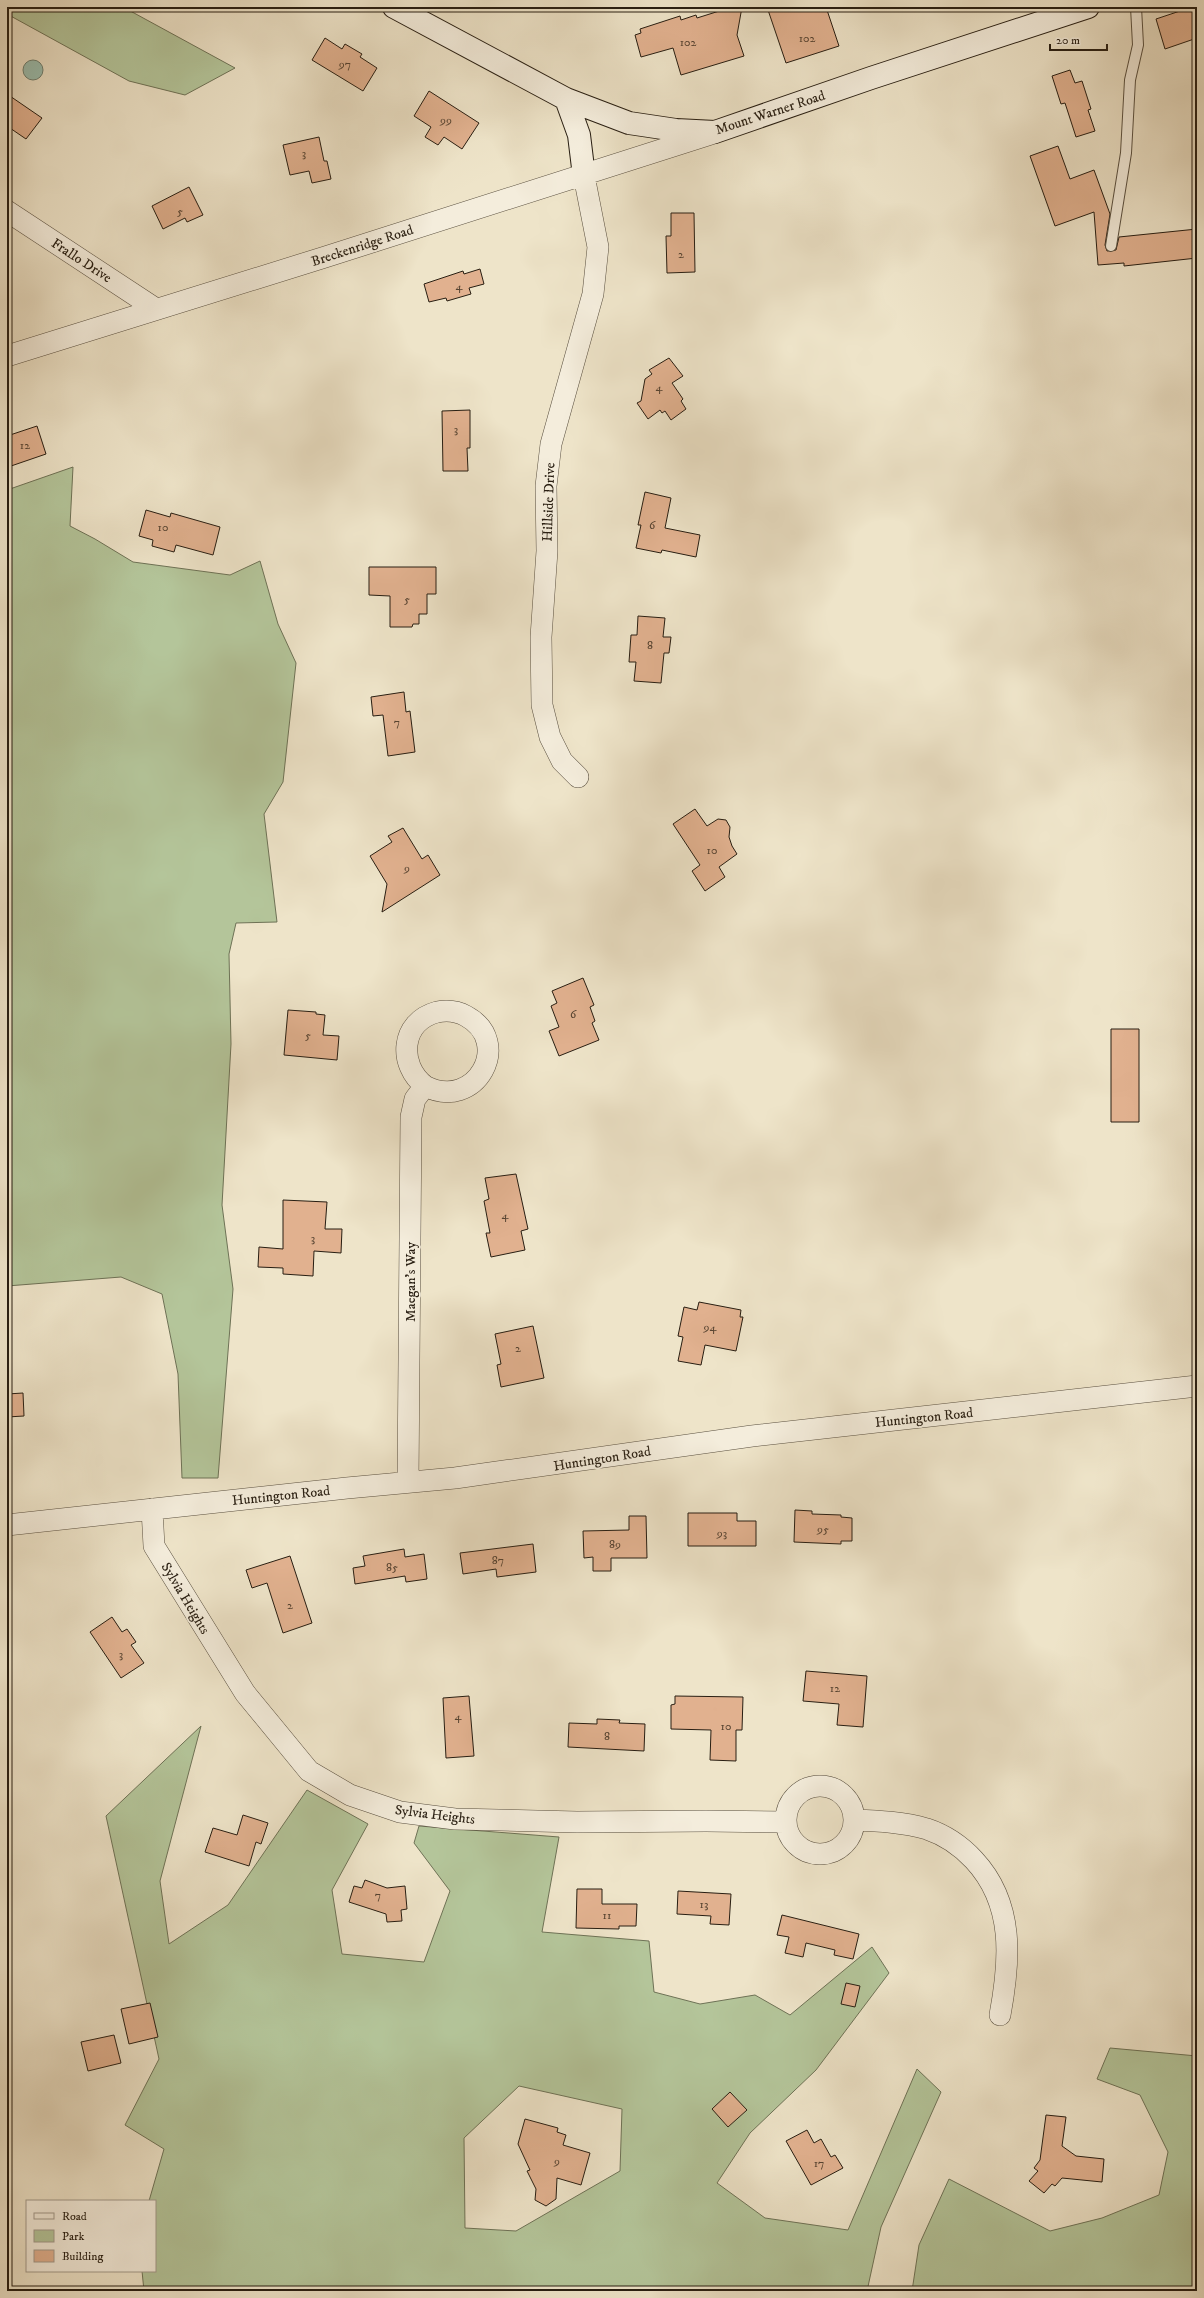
<svg xmlns="http://www.w3.org/2000/svg" width="1204" height="2298" font-family="'IM FELL DW Pica',serif">
<style>
.green{fill:#b4c59a;stroke:#6e7256;fill-rule:evenodd}
.water{fill:#9bbfb0;stroke:#6d7f71}
.building{fill:#e1b18f;stroke:#281e12}
.lines{fill:none;stroke-linecap:round;stroke-linejoin:round}
.lane-casing{stroke:#5a5040;stroke-width:12}
.street-casing{stroke:#5a5040;stroke-width:22}
.secondary-casing{stroke:#281e12;stroke-width:24}
.lane{stroke:#f4eddc;stroke-width:10}
.street{stroke:#f4eddc;stroke-width:21}
.secondary{stroke:#f4eddc;stroke-width:22}
.labels{text-anchor:middle;stroke-width:3.5;stroke-linejoin:round;paint-order:stroke}
.number-label{font-size:12px;fill:#564331}
.street-label{font-size:14px;fill:#281e12;stroke:#f4eddc}
</style>
<rect width="100%" height="100%" fill="#eee4c9"/>
<filter id="stains"><feTurbulence type="fractalNoise" baseFrequency=".005" numOctaves="4"/><feColorMatrix values="0 0 0 0 .2 0 0 0 0 .09 0 0 0 0 .02 0 0 0 .5 -.17"/></filter>
<radialGradient id="worn" r=".72"><stop offset=".6" stop-color="#630" stop-opacity="0"/><stop offset="1" stop-color="#630" stop-opacity=".3"/></radialGradient>
<path class="green" d="M 7,7 L 123,7 L 235,68 L 185,95 L 129,81 L 7,14 Z
M 73,467 L 70,526 L 95,539 L 133,562 L 230,575 L 260,561 L 278,624 L 296,663 L 283,782 L 264,814 L 277,922 L 236,923 L 229,954 L 231,1044 L 222,1205 L 233,1289 L 218,1478 L 182,1478 L 178,1374 L 162,1294 L 121,1277 L 7,1286 L 7,490 Z
M 201,1726 L 160,1881 L 169,1944 L 228,1905 L 307,1790 L 368,1824 L 332,1890 L 342,1954 L 424,1962 L 450,1891 L 414,1843 L 419,1826 L 559,1837 L 542,1932 L 649,1941 L 654,1992 L 700,2004 L 755,1995 L 790,2015 L 872,1947 L 889,1973 L 816,2070 L 750,2133 L 717,2183 L 765,2218 L 848,2230 L 917,2069 L 941,2092 L 881,2227 L 867,2291 L 144,2291 L 142,2271 L 155,2271 L 155,2201 L 149,2201 L 164,2149 L 125,2125 L 159,2059 L 106,1816 ZM 519,2086 L 622,2109 L 620,2171 L 516,2231 L 465,2228 L 464,2138 Z
M 1110,2048 L 1197,2056 L 1197,2291 L 912,2291 L 919,2245 L 949,2179 L 1050,2231 L 1102,2218 L 1159,2195 L 1168,2152 L 1140,2095 L 1097,2079 Z"/>
<path class="water" d="M23 70a10 10 0 1 1 20 0a10 10 0 1 1-20 0Z"/>
<path class="building" d="M 732,7 L 742,7 L 737,35 L 744,56 L 681,75 L 673,48 L 641,57 L 635,35 L 641,33 L 640,29 L 680,16 L 681,20 L 696,15 L 697,18 Z
M 767,7 L 826,7 L 839,46 L 786,63 Z
M 1192,7 L 1197,7 L 1197,38 L 1165,49 L 1156,19 Z
M 325,38 L 342,49 L 345,44 L 362,54 L 360,57 L 377,68 L 363,91 L 312,60 Z
M 1070,70 L 1075,83 L 1082,81 L 1091,109 L 1088,110 L 1095,131 L 1076,137 L 1065,103 L 1061,104 L 1052,76 Z
M 429,91 L 479,123 L 462,149 L 444,137 L 438,145 L 425,137 L 431,127 L 414,116 Z
M 7,94 L 42,118 L 26,139 L 7,126 Z
M 319,137 L 324,161 L 327,161 L 331,179 L 312,183 L 309,171 L 290,175 L 283,145 Z
M 1058,146 L 1070,179 L 1094,170 L 1110,214 L 1105,245 L 1107,251 L 1116,250 L 1119,237 L 1197,229 L 1197,258 L 1124,266 L 1124,263 L 1098,265 L 1094,212 L 1055,226 L 1030,156 Z
M 189,187 L 203,215 L 187,222 L 185,218 L 163,229 L 152,206 Z
M 671,213 L 694,213 L 695,272 L 667,273 L 666,236 L 671,236 Z
M 480,269 L 484,284 L 469,288 L 471,294 L 447,301 L 446,298 L 429,302 L 424,284 L 463,271 L 464,274 Z
M 669,358 L 683,376 L 672,383 L 683,399 L 681,401 L 686,409 L 671,420 L 665,411 L 662,413 L 660,410 L 648,419 L 637,403 L 641,401 L 645,379 L 652,374 L 649,370 Z
M 470,410 L 470,448 L 467,448 L 468,471 L 443,471 L 442,411 Z
M 37,426 L 46,454 L 11,466 L 7,455 L 7,436 Z
M 645,492 L 671,498 L 665,528 L 700,535 L 696,557 L 662,550 L 661,553 L 636,548 L 641,525 L 638,525 Z
M 146,510 L 170,517 L 171,513 L 220,527 L 213,555 L 176,545 L 174,552 L 152,546 L 153,540 L 139,536 Z
M 369,567 L 436,567 L 436,594 L 427,594 L 427,614 L 419,614 L 419,624 L 413,624 L 412,627 L 390,627 L 390,596 L 369,595 Z
M 638,616 L 665,618 L 663,637 L 671,637 L 669,653 L 664,653 L 661,683 L 634,681 L 636,662 L 629,662 L 631,635 L 637,635 Z
M 404,692 L 406,712 L 410,711 L 415,752 L 388,756 L 383,715 L 373,716 L 371,697 Z
M 695,809 L 707,826 L 718,819 L 726,820 L 730,827 L 729,837 L 732,846 L 737,854 L 719,867 L 725,877 L 705,891 L 692,871 L 700,865 L 673,824 Z
M 403,828 L 422,859 L 428,855 L 440,875 L 382,912 L 387,884 L 370,856 L 392,842 L 388,836 Z
M 583,978 L 594,1005 L 590,1007 L 595,1021 L 592,1023 L 599,1040 L 559,1056 L 549,1031 L 559,1027 L 551,1006 L 557,1003 L 552,991 Z
M 288,1010 L 316,1012 L 316,1014 L 325,1015 L 323,1035 L 339,1036 L 337,1060 L 284,1055 Z
M 1111,1029 L 1139,1029 L 1139,1122 L 1111,1122 Z
M 516,1174 L 528,1229 L 521,1231 L 525,1250 L 491,1257 L 486,1233 L 490,1233 L 484,1201 L 489,1199 L 485,1178 Z
M 283,1200 L 327,1202 L 325,1229 L 342,1229 L 341,1253 L 314,1251 L 313,1276 L 283,1274 L 283,1268 L 258,1267 L 259,1247 L 283,1249 Z
M 699,1302 L 741,1310 L 740,1317 L 743,1317 L 736,1351 L 705,1345 L 701,1365 L 678,1361 L 683,1337 L 678,1336 L 684,1307 L 697,1310 Z
M 533,1326 L 544,1378 L 501,1387 L 497,1365 L 501,1364 L 495,1334 Z
M 23,1393 L 24,1416 L 7,1417 L 7,1394 Z
M 795,1510 L 812,1511 L 812,1514 L 841,1515 L 841,1517 L 852,1518 L 852,1541 L 841,1541 L 841,1544 L 794,1542 Z
M 688,1513 L 737,1513 L 737,1521 L 756,1521 L 756,1546 L 688,1546 Z
M 629,1516 L 646,1516 L 647,1558 L 611,1558 L 611,1571 L 593,1571 L 593,1557 L 584,1558 L 583,1531 L 629,1530 Z
M 533,1544 L 536,1572 L 497,1577 L 496,1569 L 463,1574 L 460,1553 Z
M 404,1549 L 405,1557 L 424,1554 L 427,1579 L 406,1582 L 405,1576 L 355,1584 L 353,1568 L 365,1566 L 363,1556 Z
M 290,1556 L 312,1623 L 283,1633 L 267,1583 L 252,1588 L 246,1570 Z
M 112,1617 L 122,1632 L 127,1629 L 136,1642 L 131,1645 L 144,1663 L 121,1678 L 90,1632 Z
M 806,1671 L 867,1676 L 863,1727 L 837,1725 L 839,1704 L 803,1701 Z
M 469,1696 L 474,1756 L 446,1758 L 443,1698 Z
M 675,1696 L 743,1697 L 742,1730 L 736,1730 L 736,1761 L 710,1760 L 711,1730 L 671,1729 L 671,1705 L 675,1704 Z
M 597,1719 L 620,1720 L 619,1723 L 645,1724 L 644,1751 L 568,1747 L 569,1723 L 597,1724 Z
M 243,1815 L 268,1823 L 261,1844 L 256,1842 L 249,1866 L 205,1852 L 213,1828 L 237,1835 Z
M 365,1880 L 387,1888 L 405,1886 L 407,1909 L 401,1910 L 402,1921 L 387,1922 L 386,1914 L 349,1902 L 354,1886 L 362,1888 Z
M 577,1889 L 602,1889 L 602,1904 L 637,1904 L 636,1926 L 619,1926 L 619,1929 L 576,1928 Z
M 678,1891 L 731,1894 L 729,1925 L 710,1924 L 711,1916 L 677,1914 Z
M 782,1915 L 859,1934 L 853,1959 L 834,1955 L 835,1950 L 806,1943 L 803,1957 L 785,1953 L 789,1937 L 777,1935 Z
M 846,1983 L 860,1986 L 855,2007 L 841,2004 Z
M 150,2003 L 158,2037 L 129,2044 L 121,2009 Z
M 114,2035 L 121,2063 L 88,2071 L 81,2042 Z
M 730,2092 L 747,2110 L 728,2127 L 712,2109 Z
M 1046,2115 L 1066,2117 L 1062,2146 L 1076,2156 L 1104,2159 L 1102,2182 L 1062,2178 L 1055,2186 L 1052,2184 L 1044,2193 L 1029,2181 L 1038,2171 L 1034,2168 L 1040,2160 Z
M 525,2119 L 558,2128 L 557,2132 L 566,2135 L 563,2145 L 590,2153 L 581,2185 L 557,2178 L 556,2199 L 546,2206 L 535,2200 L 536,2189 L 527,2171 L 530,2170 L 518,2144 Z
M 807,2130 L 814,2143 L 821,2139 L 831,2157 L 835,2155 L 843,2168 L 811,2185 L 786,2141 Z"/>
<g class="lines">
<defs>
<path id="lane" d="M 1111,246 L 1126,153 L 1130,80 L 1138,45 L 1136,7"/>
<path id="street" d="M 7,211 L 156,309
M 7,356 L 322,258 L 714,133
M 578,777 L 562,761 L 550,737 L 542,705 L 541,637 L 547,551 L 546,486 L 551,444 L 593,294 L 598,247 L 584,176
M 408,1482 L 411,1117 L 415,1099 L 425,1086 C 398,1065 400,1022 437,1012 C 447,1010 457,1011 466,1016 C 514,1042 476,1112 425,1086
M 152,1509 L 154,1546 L 245,1693 L 309,1771 L 350,1795 L 400,1812 L 455,1819 L 577,1822 L 706,1821 L 785,1822
M 7,1525 L 347,1488 L 455,1478 L 752,1436 L 1197,1386
M786 1820a34 34 0 1 1 68 0a34 34 0 1 1-68 0Z
M 854,1820 C 879,1821 903,1822 927,1829 C 945,1835 962,1847 974,1860 C 1015,1904 1010,1961 1000,2015"/>
<path id="secondary" d="M 394,7 L 566,99 L 629,123 L 676,130 L 715,132 L 871,78 L 1088,7
M 566,99 L 579,135 L 584,176"/>
</defs>
<use href="#lane" class="lane-casing"/>
<use href="#street" class="street-casing"/>
<use href="#secondary" class="secondary-casing"/>
<use href="#lane" class="lane"/>
<use href="#street" class="street"/>
<use href="#secondary" class="secondary"/>
</g>
<g class="labels">
<g class="number-label">
<text x="807" y="42">102</text>
<text x="688" y="46">102</text>
<text x="345" y="68">97</text>
<text x="446" y="124">99</text>
<text x="304" y="157">3</text>
<text x="180" y="215">5</text>
<text x="681" y="258">2</text>
<text x="459" y="290">4</text>
<text x="659" y="391">4</text>
<text x="456" y="433">3</text>
<text x="25" y="449">12</text>
<text x="652" y="529">6</text>
<text x="163" y="531">10</text>
<text x="407" y="603">5</text>
<text x="650" y="649">8</text>
<text x="397" y="726">7</text>
<text x="712" y="854">10</text>
<text x="407" y="872">9</text>
<text x="573" y="1018">6</text>
<text x="308" y="1039">5</text>
<text x="505" y="1219">4</text>
<text x="313" y="1242">3</text>
<text x="710" y="1331">94</text>
<text x="518" y="1352">2</text>
<text x="823" y="1533">95</text>
<text x="722" y="1537">93</text>
<text x="615" y="1548">89</text>
<text x="498" y="1564">87</text>
<text x="392" y="1571">85</text>
<text x="290" y="1609">2</text>
<text x="121" y="1658">3</text>
<text x="835" y="1692">12</text>
<text x="458" y="1720">4</text>
<text x="726" y="1730">10</text>
<text x="607" y="1740">8</text>
<text x="378" y="1899">7</text>
<text x="704" y="1908">13</text>
<text x="607" y="1919">11</text>
<text x="557" y="2165">9</text>
<text x="819" y="2167">17</text>
</g>
<g class="street-label">
<text transform="translate(770 112) rotate(-18)" y="5">Mount Warner Road</text>
<text transform="translate(362 245) rotate(-18)" y="5">Breckenridge Road</text>
<text transform="translate(82 260) rotate(33)" y="5">Frallo Drive</text>
<text transform="translate(548 502) rotate(-88)" y="5">Hillside Drive</text>
<text transform="translate(410 1282) rotate(-90)" y="5">Maegan's Way</text>
<text transform="translate(924 1417) rotate(-6)" y="5">Huntington Road</text>
<text transform="translate(602 1458) rotate(-9)" y="5">Huntington Road</text>
<text transform="translate(281 1495) rotate(-6)" y="5">Huntington Road</text>
<text transform="translate(186 1598) rotate(59)" y="5">Sylvia Heights</text>
<text transform="translate(435 1814) rotate(7)" y="5">Sylvia Heights</text>
</g>
</g>
<rect width="1204" height="2298" fill="none" stroke="#eee4c9" stroke-width="24"/>
<rect x="8" y="8" width="1188" height="2282" fill="none" stroke="#281e12" stroke-width="2"/>
<rect x="12" y="12" width="1180" height="2274" fill="none" stroke="#281e12"/>
<rect x="26" y="2200" width="130" height="72" fill="#f4eddc" stroke="#a29a8b"/>
<rect x="34" y="2213" width="20" height="6" fill="#f4eddc" stroke="#a29a8b"/>
<text x="62" y="2220" font-size="12" fill="#281e12">Road</text>
<rect x="34" y="2230" width="20" height="12" fill="#b4c59a" stroke="#a29a8b"/>
<text x="62" y="2240" font-size="12" fill="#281e12">Park</text>
<rect x="34" y="2250" width="20" height="12" fill="#e1b18f" stroke="#a29a8b"/>
<text x="62" y="2260" font-size="12" fill="#281e12">Building</text>
<path d="M1050 44v6h57v-6" fill="none" stroke="#281e12" stroke-width="2"/>
<text x="1056" y="44" font-size="12" fill="#281e12" stroke="#f4eddc" stroke-width="3" paint-order="stroke">20 m</text>
<rect width="100%" height="100%" filter="url(#stains)"/>
<rect width="100%" height="100%" fill="url(#worn)"/>
</svg>
